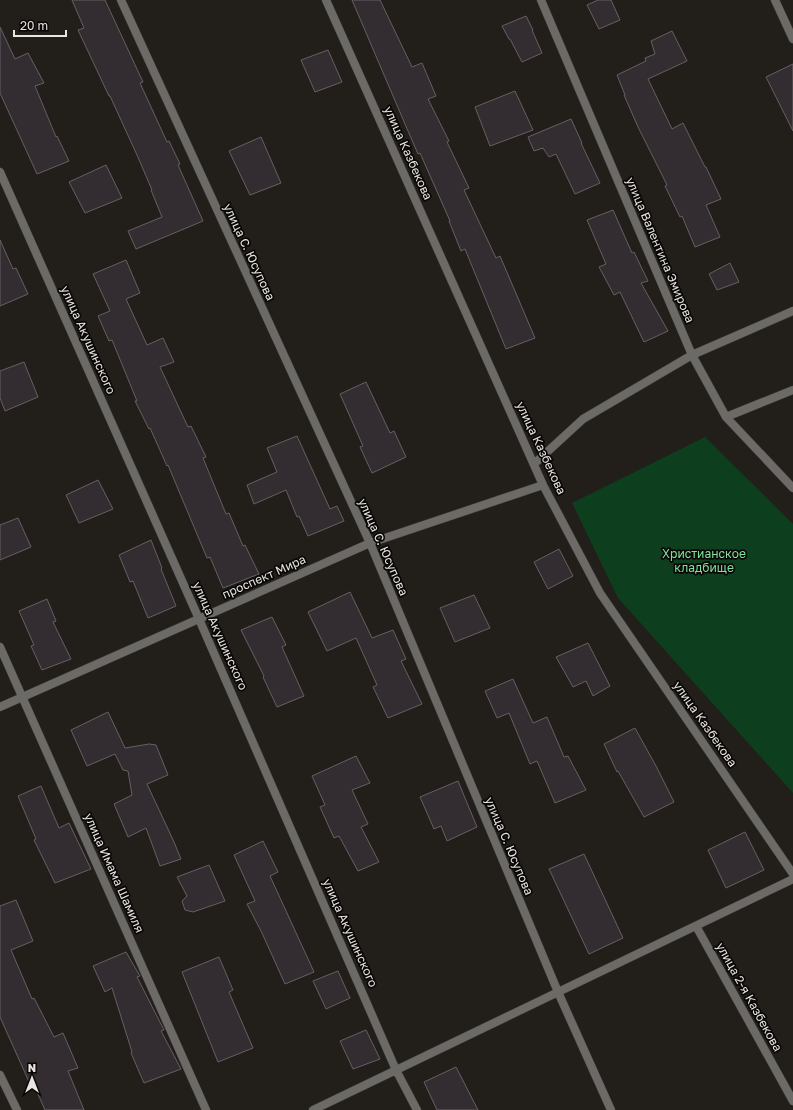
<svg xmlns="http://www.w3.org/2000/svg" width="793" height="1110" font-family="'Golos Text',sans-serif">
<style>
.green{fill:#0d3f1f}
.building{fill:#332d31;stroke:#666064}
.lines{fill:none;stroke-linecap:round;stroke-linejoin:round}
.street-casing{stroke:#3e3a35;stroke-width:9}
.street{stroke:#6c6a67;stroke-width:8}
.labels{text-anchor:middle;stroke-width:3.5;stroke-linejoin:round;paint-order:stroke}
.street-label{font-size:12px;fill:#e8e5e2;stroke:#0a0807}
.park-label{font-size:12px;fill:#80e29b;stroke:#0a0807}
</style>
<rect width="100%" height="100%" fill="#221e19"/>
<path class="green" d="M 705,437 L 793,524 L 793,793 L 618,598 L 572,503 Z"/>
<path class="building" d="M 72,0 L 105,0 L 143,82 L 140,83 L 167,142 L 169,141 L 180,164 L 178,165 L 203,221 L 136,249 L 128,231 L 162,217 L 151,190 L 152,190 L 137,155 L 110,96 L 109,96 L 78,30 L 84,28 Z
M 352,0 L 380,0 L 412,67 L 422,63 L 436,96 L 428,99 L 449,141 L 447,142 L 469,188 L 464,190 L 496,258 L 500,256 L 535,338 L 506,349 L 465,249 L 461,251 L 449,221 L 450,221 L 420,153 L 418,154 L 405,124 Z
M 598,0 L 611,0 L 620,20 L 599,29 L 587,5 Z
M 526,16 L 533,30 L 532,30 L 542,53 L 522,62 L 510,39 L 509,39 L 502,26 Z
M 0,27 L 15,59 L 28,53 L 44,83 L 35,86 L 56,137 L 57,136 L 69,161 L 37,174 L 0,93 Z
M 672,31 L 687,61 L 648,79 L 672,129 L 683,123 L 705,167 L 706,167 L 721,199 L 706,205 L 720,237 L 695,247 L 682,216 L 680,217 L 665,186 L 667,185 L 638,127 L 624,95 L 625,95 L 617,75 L 646,61 L 645,58 L 655,54 L 651,41 Z
M 328,50 L 342,82 L 315,92 L 301,60 Z
M 793,64 L 793,131 L 766,77 Z
M 515,91 L 533,130 L 490,146 L 475,107 Z
M 571,119 L 582,143 L 581,143 L 600,183 L 575,194 L 556,154 L 549,157 L 543,148 L 534,151 L 528,137 Z
M 261,137 L 281,183 L 250,195 L 229,151 Z
M 106,165 L 122,198 L 85,213 L 69,182 Z
M 613,210 L 632,253 L 634,252 L 648,281 L 641,283 L 668,331 L 644,342 L 620,292 L 614,295 L 599,267 L 606,264 L 587,220 Z
M 0,240 L 13,269 L 16,268 L 28,294 L 0,306 Z
M 126,260 L 140,293 L 126,299 L 147,345 L 163,338 L 174,362 L 160,367 L 188,427 L 191,426 L 206,457 L 203,458 L 226,514 L 229,513 L 243,546 L 245,545 L 259,574 L 223,588 L 210,557 L 207,558 L 168,465 L 167,466 L 150,428 L 149,429 L 135,401 L 137,401 L 112,340 L 109,341 L 98,316 L 110,311 L 93,274 Z
M 730,263 L 739,282 L 717,290 L 709,274 Z
M 24,362 L 38,397 L 5,411 L 0,398 L 0,371 Z
M 366,382 L 390,433 L 394,431 L 406,457 L 372,473 L 360,447 L 363,446 L 340,394 Z
M 297,436 L 330,509 L 337,506 L 344,521 L 308,536 L 299,516 L 297,517 L 286,490 L 254,504 L 247,485 L 277,472 L 267,448 Z
M 98,480 L 113,509 L 79,523 L 66,495 Z
M 18,518 L 31,547 L 0,560 L 0,525 Z
M 151,540 L 162,568 L 161,569 L 176,606 L 148,618 L 133,581 L 130,582 L 119,555 Z
M 559,549 L 573,576 L 548,589 L 534,562 Z
M 350,592 L 372,638 L 393,630 L 406,659 L 401,661 L 422,704 L 388,718 L 373,687 L 377,685 L 356,638 L 327,651 L 308,612 Z
M 474,595 L 490,628 L 455,642 L 440,608 Z
M 47,599 L 56,621 L 53,622 L 71,659 L 42,670 L 31,646 L 34,645 L 19,611 Z
M 272,617 L 286,645 L 282,647 L 304,696 L 277,707 L 263,677 L 264,676 L 241,630 Z
M 588,643 L 610,686 L 593,696 L 586,681 L 573,687 L 556,657 Z
M 513,679 L 533,723 L 547,717 L 564,757 L 568,756 L 586,790 L 555,803 L 537,761 L 530,764 L 509,713 L 497,718 L 485,691 Z
M 108,712 L 125,748 L 149,744 L 156,745 L 168,775 L 147,784 L 174,842 L 181,859 L 160,866 L 146,828 L 128,837 L 114,804 L 132,795 L 128,771 L 123,770 L 115,754 L 87,766 L 71,730 Z
M 635,728 L 656,766 L 674,802 L 644,817 L 618,771 L 617,772 L 604,744 Z
M 356,756 L 370,783 L 352,790 L 368,824 L 361,827 L 379,862 L 358,871 L 339,836 L 334,838 L 320,807 L 325,805 L 312,776 Z
M 458,781 L 477,827 L 447,841 L 441,826 L 434,829 L 420,797 Z
M 41,786 L 59,828 L 69,823 L 91,869 L 55,883 L 34,840 L 36,839 L 18,796 Z
M 745,832 L 764,870 L 726,888 L 708,850 Z
M 263,841 L 278,872 L 270,876 L 314,972 L 285,984 L 262,933 L 247,904 L 255,901 L 234,855 Z
M 584,854 L 623,938 L 589,954 L 549,869 Z
M 209,865 L 225,901 L 193,912 L 185,910 L 182,901 L 187,896 L 177,877 Z
M 16,900 L 33,941 L 11,950 L 32,999 L 34,998 L 54,1037 L 63,1033 L 78,1068 L 68,1071 L 84,1110 L 45,1110 L 33,1083 L 30,1084 L 0,1017 L 0,906 Z
M 126,952 L 140,976 L 137,977 L 164,1030 L 161,1031 L 181,1069 L 144,1083 L 131,1053 L 132,1052 L 112,988 L 105,992 L 93,966 Z
M 219,957 L 233,990 L 229,992 L 253,1048 L 218,1062 L 182,972 Z
M 338,971 L 350,998 L 326,1009 L 313,981 Z
M 366,1030 L 380,1059 L 353,1069 L 340,1041 Z
M 456,1067 L 478,1110 L 437,1110 L 424,1082 Z"/>
<g class="lines">
<defs>
<path id="street" d="M 121,0 L 370,543 L 558,992 L 611,1110
M 326,0 L 543,485 L 600,593 L 793,874
M 541,0 L 692,355 L 726,417 L 793,488
M 775,0 L 793,39
M 0,172 L 199,619 L 396,1070 L 417,1110
M 726,417 L 793,390
M 534,464 L 583,419 L 692,355 L 793,311
M 0,647 L 206,1110
M 0,707 L 370,543 L 543,485
M 696,926 L 793,1101
M 0,1075 L 17,1110
M 313,1110 L 793,879"/>
</defs>
<use href="#street" class="street-casing"/>
<use href="#street" class="street"/>
</g>
<g class="labels">
<g class="street-label">
<text transform="translate(408 153) rotate(66)" y="4">улица Казбекова</text>
<text transform="translate(660 250) rotate(67)" y="4">улица Валентина Эмирова</text>
<text transform="translate(249 252) rotate(65)" y="4">улица С. Юсупова</text>
<text transform="translate(88 340) rotate(66)" y="4">улица Акушинского</text>
<text transform="translate(541 448) rotate(65)" y="4">улица Казбекова</text>
<text transform="translate(383 547) rotate(66)" y="4">улица С. Юсупова</text>
<text transform="translate(264 577) rotate(-24)" y="4">проспект Мира</text>
<text transform="translate(220 636) rotate(66)" y="4">улица Акушинского</text>
<text transform="translate(705 724) rotate(55)" y="4">улица Казбекова</text>
<text transform="translate(509 846) rotate(67)" y="4">улица С. Юсупова</text>
<text transform="translate(114 873) rotate(66)" y="4">улица Имама Шамиля</text>
<text transform="translate(350 933) rotate(66)" y="4">улица Акушинского</text>
<text transform="translate(749 997) rotate(61)" y="4">улица 2-я Казбекова</text>
</g>
<g class="park-label">
<text x="704" y="558">Христианское<tspan x="704" dy="14">кладбище</tspan></text>
</g>
</g>
<g transform="translate(32 1078)" stroke="#0a0807" stroke-width="3" paint-order="stroke">
<path d="M0-3L7 15L0 10L-7 15Z" fill="#e8e5e2"/>
<text y="-6" font-size="11" font-weight="bold" text-anchor="middle" fill="#e8e5e2">N</text>
</g>
<path d="M14 30v6h52v-6" fill="none" stroke="#e8e5e2" stroke-width="2"/>
<text x="20" y="30" font-size="12" fill="#e8e5e2" stroke="#0a0807" stroke-width="3" paint-order="stroke">20 m</text>
</svg>
